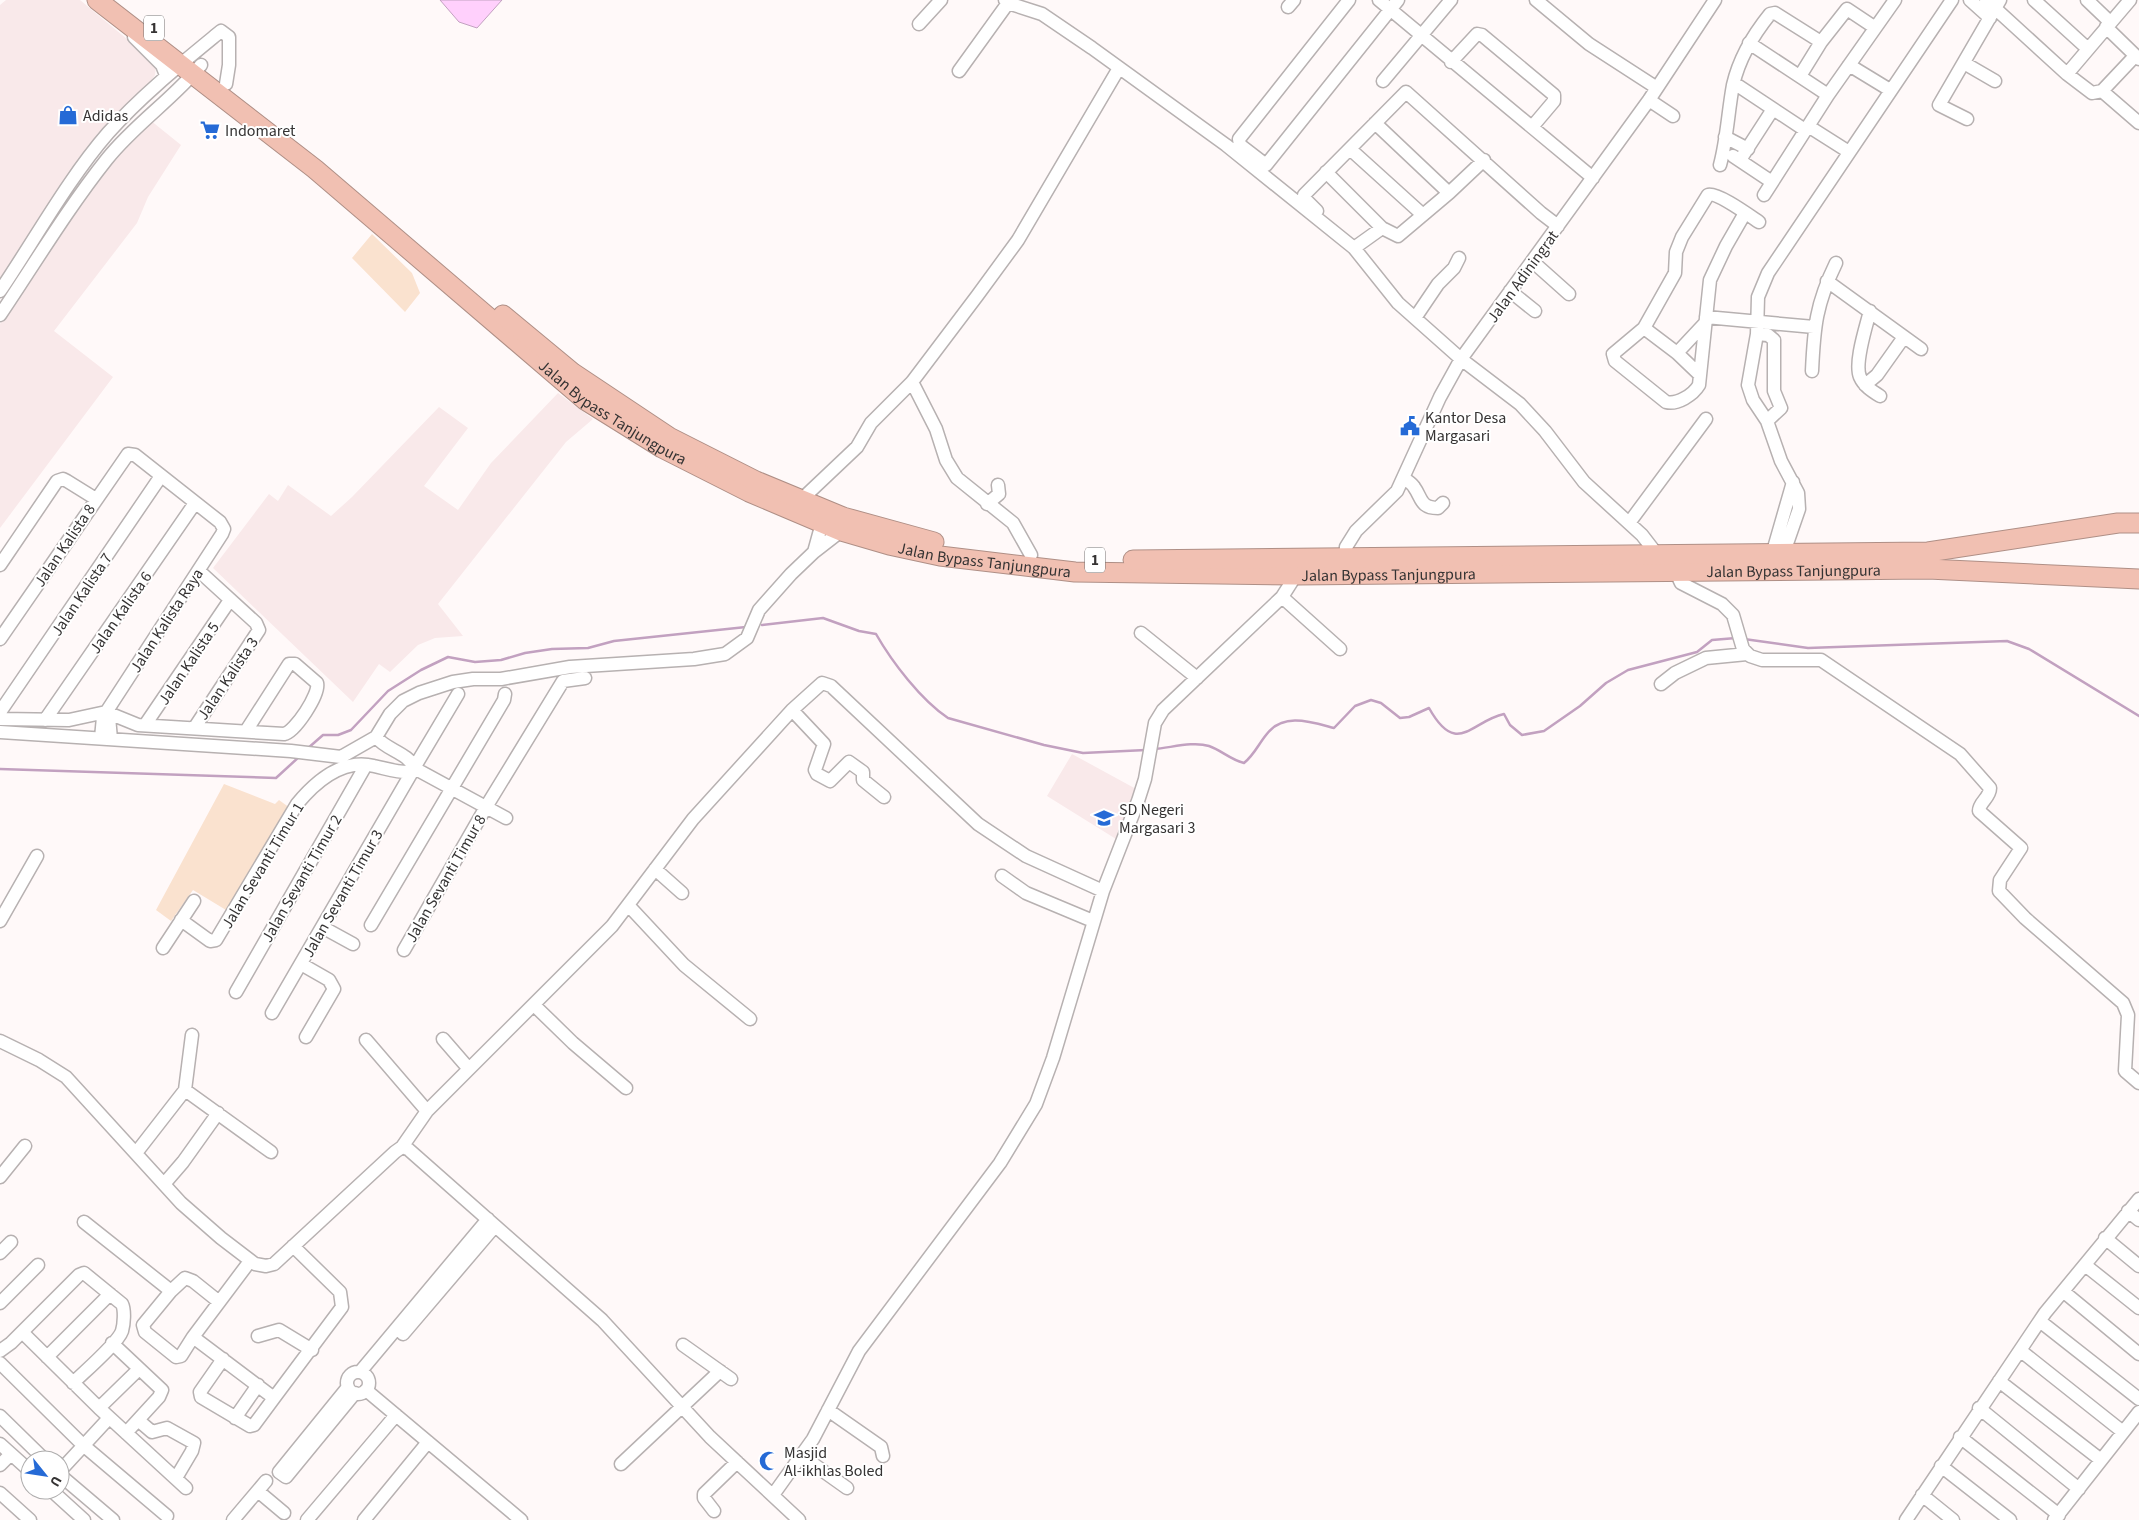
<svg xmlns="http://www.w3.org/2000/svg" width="2139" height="1520" font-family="'Source Sans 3',sans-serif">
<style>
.built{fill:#f9e9ea}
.green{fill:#fae2cf}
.water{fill:#ffd0fc;stroke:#c2a1c0}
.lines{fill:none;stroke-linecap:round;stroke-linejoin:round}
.stream{stroke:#c2a1c0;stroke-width:2.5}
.minor-casing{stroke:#b7b1b1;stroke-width:15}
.highway-casing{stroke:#af8f86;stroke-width:21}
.minor{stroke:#fff;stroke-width:12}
.highway{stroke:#f1c0b2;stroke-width:19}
.labels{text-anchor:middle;stroke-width:4;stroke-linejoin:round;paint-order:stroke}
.shield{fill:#fff;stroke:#727070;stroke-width:1}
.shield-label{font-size:15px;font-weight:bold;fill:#353333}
.poi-label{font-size:16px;fill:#353333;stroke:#fff;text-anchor:start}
.street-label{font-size:16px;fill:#353333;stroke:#fff}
</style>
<rect width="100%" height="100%" fill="#fff9f9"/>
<path class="built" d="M 6,0 L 80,0 L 151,59 L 156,66 L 155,75 L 148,85 L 98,133 L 0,280 L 0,5 Z
M 150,120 L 181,145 L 148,197 L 137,223 L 54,331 L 113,377 L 0,528 L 0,324 L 115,155 Z
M 558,393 L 593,419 L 566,442 L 438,604 L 463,636 L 435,638 L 418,645 L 390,672 L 379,664 L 353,702 L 213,568 L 269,494 L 278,501 L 288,485 L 331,516 L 352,497 L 439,407 L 468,428 L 424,486 L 458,510 L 491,463 Z
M 1072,754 L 1138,790 L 1116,839 L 1047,796 Z"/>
<path class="green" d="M 372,234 L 412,273 L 420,293 L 405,312 L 352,258 Z
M 224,784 L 275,804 L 279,800 L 290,808 L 226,910 L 193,890 L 171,921 L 156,910 Z"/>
<path class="water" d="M 440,0 L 502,0 L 477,28 L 459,22 Z"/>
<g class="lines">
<path class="stream" d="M 762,625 L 823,618 L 859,631 L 876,634 C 892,662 921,700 948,718 L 1044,745 L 1083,753 L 1146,750
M 1744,639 L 1808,648 L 2007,641 L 2029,649 L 2139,716
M 307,749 L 323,735 L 338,735 L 351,730 L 388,691 L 421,670 L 448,657 L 475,662 L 501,660 L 525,653 L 552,649 L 588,648 L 614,641 L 746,627
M 1154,749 C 1170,748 1193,741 1209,746 C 1221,750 1231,760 1244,763 C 1254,755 1258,745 1266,735 C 1283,712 1311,722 1334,728 L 1355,706 L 1371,700 L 1381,703 L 1400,718 L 1409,717 L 1429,708 C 1457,758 1471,721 1504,714 L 1510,725 L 1522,735 L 1544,731 L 1580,706 L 1606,683 L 1628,670 L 1697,652 L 1712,640 L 1736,638
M 0,769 L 276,778 L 300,756"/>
<defs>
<path id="minor" d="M 1005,0 L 1008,3 L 1042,14 L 1092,48 L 1226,145 L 1354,248 L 1398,303 L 1461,359 L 1520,404 L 1545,431 L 1584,482 L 1642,535 L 1659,557
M 1349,0 L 1239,139 L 1240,145 L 1266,165 L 1398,0
M 1379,0 L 1593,178
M 1536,0 L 1589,44 L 1657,88
M 1970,0 L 1990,18
M 1986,0 L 2067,74 L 2092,93 L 2102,91 L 2135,56
M 2034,0 L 2088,49
M 2087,0 L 2110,22
M 1288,7 L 1294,0
M 919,24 L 941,0
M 2106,27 L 2139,59
M 134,37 L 162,65 L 166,75
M 1749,43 L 1828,95
M 1451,62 L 1477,34 L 1482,35 L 1554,95 L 1554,101 L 1532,127
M 1964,63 L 1995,81
M 1849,65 L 1890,90
M 959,71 L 1008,3
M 2067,74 L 2130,0
M 1800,76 L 1821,42 L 1847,9 L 1874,27
M 1383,81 L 1451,0
M 1734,83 L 1805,130
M 2102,91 L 2139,123
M 1649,100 L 1673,116
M 1967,119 L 1939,105 L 2000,0
M 1375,123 L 1449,193
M 1808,126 L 1849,152
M 1725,137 L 1748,149
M 1350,149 L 1423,215
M 1733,156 L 1772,182
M 1740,160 L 1773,109
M 1720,165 C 1727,139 1728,112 1733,85 C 1739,59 1753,35 1770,14 L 1775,13 L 1821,42
M 1326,172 L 1382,228 L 1398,236 L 1449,193 L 1484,160
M 1764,195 L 1828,95 L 1895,0
M 1317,211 L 1304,198 L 1304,195 L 1406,92 L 1541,213 L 1558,226
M 1745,213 L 1726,246 L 1710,280 L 1699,385 C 1693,395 1677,405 1666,402 L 1615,361 L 1613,354 L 1644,328 L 1675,273 L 1676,252 L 1682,237 L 1708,195 C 1717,192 1750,216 1759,222
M 1354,248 L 1382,228
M 1532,261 L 1569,294
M 1827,281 L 1921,349
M 0,291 C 34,241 68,179 108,133 C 142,95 182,63 221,31 L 229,37 L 229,65 L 226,84
M 1510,291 L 1535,311
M 1870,311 C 1866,327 1854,363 1860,377 C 1864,386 1872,391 1880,396
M 0,315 C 35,263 68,208 107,159 C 135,124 173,99 201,65
M 1706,317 L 1814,327
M 1415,318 L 1438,284 L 1454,268 L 1459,258
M 1644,328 L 1677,353 L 1700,375
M 1757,334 L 1768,335 L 1774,340 L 1774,391 L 1781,408 L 1767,421
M 1677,353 L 1706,322
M 1812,371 C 1814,327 1816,304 1836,263
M 912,382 L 936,429 L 946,460 L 957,478 L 1013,523 L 1031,555
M 1865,385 L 1877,375 L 1904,337
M 1404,478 C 1407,481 1412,483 1414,487 C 1422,498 1420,508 1438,508 L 1443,503
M 801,500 L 857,447 L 871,423 L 912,382 L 977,296 L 1018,240 L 1119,68
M 987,504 L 999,494 L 998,485
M 1629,523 L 1706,419
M 814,552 L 822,523
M 1772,555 L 1793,482
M 1783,555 L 1799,509 L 1798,493 L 1781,461 L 1767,421 L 1753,400 L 1748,385 L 1757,334 L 1758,297 L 1768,273 L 1952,0
M 1345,558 L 1346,547 L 1356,531 L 1397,491 L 1440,397 L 1461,359 L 1649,100 L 1715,0
M 0,565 L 57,481 L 63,479 L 67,481 L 96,499
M 1675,570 L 1681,583 L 1722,604 L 1733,615 L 1743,649 L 1750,656 L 1762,660 L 1821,660 L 1960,754 L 1990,788 C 1990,798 1979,802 1979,811 L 2021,848 L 2000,880 L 1999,891 L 2025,918 L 2123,1003 L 2128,1015 L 2125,1071 L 2139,1083
M 1282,597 L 1340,649
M 1141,633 L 1197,678
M 0,639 L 128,454 L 135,455 L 220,522 L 224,529 L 222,534 L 103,717 L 101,738
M 1661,684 L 1675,673 L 1706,658 L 1747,654
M 458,694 L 414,768 L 506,818
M 792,710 L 824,744 L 815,770 L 817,774 L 830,781 L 849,762 L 863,772 L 863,780 L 884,797
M 0,712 L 161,476
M 106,712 L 109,717 L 111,739
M 0,719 L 69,720 L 106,712 L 138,725 L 284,734 C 295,732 320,694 317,683 L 295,664 L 289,664 L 246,731
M 45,720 L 195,503
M 145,725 L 230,600
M 195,727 L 259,630 L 256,623 L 199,571
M 0,732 L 291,751 L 341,757 L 376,737
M 655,869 L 682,893
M 1002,876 L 1026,893 L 1093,921
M 628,905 L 684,965 L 750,1019
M 181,920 L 210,941 L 216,940 L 297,804 C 316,781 342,758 374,766 C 388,769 398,773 412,772 L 414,768 C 409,753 386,750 376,737 L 390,714 L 403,701 L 419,693 L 453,682 L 473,679 L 501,679 L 570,667 L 694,659 L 725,654 L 747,638 L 759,610 L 791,574 L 814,552 L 841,531
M 0,921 L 37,856
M 371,925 L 504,700 L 505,694
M 322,927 L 353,944
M 163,948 L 194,901
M 404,950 L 486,807 L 563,681 L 585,678
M 301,964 L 329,980 L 334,989 L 306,1037
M 236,992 L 366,765
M 535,1006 L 573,1043 L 626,1088
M 272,1013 L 412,772
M 443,1039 L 469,1069
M 366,1040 L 427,1111
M 0,1041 L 39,1060 L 66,1077 L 181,1203 L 221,1238 L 255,1264 L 266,1266 L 274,1264 L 395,1152 L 402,1147 L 408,1149 L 602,1320 L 710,1437 L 799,1520
M 185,1090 L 271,1152
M 402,1147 L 427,1111 L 612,926 L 693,819 L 792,710 L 822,683 L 831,686 L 978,824 L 1026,856 L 1103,891
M 136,1153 L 185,1090 L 192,1035
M 0,1177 L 25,1146
M 164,1184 L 183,1162 L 218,1113
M 2128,1211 L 2139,1220
M 84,1222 L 171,1291
M 2105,1238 L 2139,1266
M 0,1253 L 11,1242
M 250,1261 L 193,1337 L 274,1398 L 342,1307 L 340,1292 L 293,1246
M 2085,1265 L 2139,1308
M 2064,1292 L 2139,1354
M 0,1303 L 38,1265
M 2041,1322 L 2139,1399
M 22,1332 L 99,1408 L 186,1488
M 403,1334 L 495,1226
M 258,1336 L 279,1330 L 312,1350
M 193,1337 L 181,1356 L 176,1357 L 145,1332 L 143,1325 L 171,1291 L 185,1278 L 193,1281 L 218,1301
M 112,1343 L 162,1390 L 159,1397 L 126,1433
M 683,1345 L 731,1379
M 0,1351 L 11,1343 L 79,1275 L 84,1273 L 122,1304 C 125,1310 124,1324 122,1331 C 118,1343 83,1373 73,1383
M 2021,1351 L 2123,1432
M 47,1357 L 110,1294
M 223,1359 L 200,1392 L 201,1397 L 250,1426 L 254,1425 L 274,1398
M 0,1363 L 83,1445 L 167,1516
M 360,1372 L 488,1219
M347 1383a11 11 0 1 1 22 0a11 11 0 1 1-22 0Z
M 1999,1381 L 2101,1460
M 348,1387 L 279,1472 L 286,1477 L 355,1393
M 366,1390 L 521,1520
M 99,1408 L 139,1369
M 1979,1408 L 2079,1489
M 828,1410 L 881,1447 L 883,1456
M 0,1416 L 45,1460
M 235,1418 L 258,1385
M 138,1420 L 152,1432 L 167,1428 L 194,1443 L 192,1451 L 176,1478
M 1960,1437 L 2059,1515
M 0,1444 L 30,1471
M 802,1456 L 847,1488
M 621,1464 L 720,1371
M 0,1465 L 11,1454
M 1941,1466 L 2010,1520
M 60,1471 L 109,1418
M 60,1475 L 113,1520
M 51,1490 L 84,1520
M 259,1492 L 284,1513
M 0,1493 L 30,1520
M 773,1495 L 813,1439 L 859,1351 L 1000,1163 L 1036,1104 L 1053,1058 L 1103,891 L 1138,801 L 1145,779 L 1155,723 L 1163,710 L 1282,597 L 1296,575
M 1922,1495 L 1953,1520
M 714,1511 L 704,1498 L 704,1494 L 737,1462
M 233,1520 L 266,1481
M 307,1520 L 396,1415
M 364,1520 L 428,1442
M 1906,1520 L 2045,1313 L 2139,1199
M 2054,1520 L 2139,1412"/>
<g id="highway">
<path id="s1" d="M 97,0 L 315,169 L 585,400 L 662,448 L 749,492 L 841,531 L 889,545 L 940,556 L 1075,572 L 1296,575 L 1928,569 L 2139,579"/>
<path d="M 503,315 L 573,373 L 669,437 L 756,481 L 843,517 L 934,542"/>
<path d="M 1133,560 L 1928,552 L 2118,523 L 2139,523"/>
</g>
</defs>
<use href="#minor" class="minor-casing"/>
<use href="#highway" class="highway-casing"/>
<use href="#minor" class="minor"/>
<use href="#highway" class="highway"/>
</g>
<defs>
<symbol id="shop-bare" viewBox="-9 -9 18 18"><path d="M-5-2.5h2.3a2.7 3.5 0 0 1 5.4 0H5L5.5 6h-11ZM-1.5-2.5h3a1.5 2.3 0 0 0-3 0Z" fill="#256ad6" stroke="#fff" stroke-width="2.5" paint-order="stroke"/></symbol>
<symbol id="supermarket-bare" viewBox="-9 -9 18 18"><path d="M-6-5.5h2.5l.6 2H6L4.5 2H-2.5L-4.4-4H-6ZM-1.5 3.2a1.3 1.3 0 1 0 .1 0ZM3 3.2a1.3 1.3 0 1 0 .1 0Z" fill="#256ad6" stroke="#fff" stroke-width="2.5" paint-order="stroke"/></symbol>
<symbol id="civic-bare" viewBox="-9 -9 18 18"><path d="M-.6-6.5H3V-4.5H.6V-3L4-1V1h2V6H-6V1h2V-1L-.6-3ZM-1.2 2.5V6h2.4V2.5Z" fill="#256ad6" stroke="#fff" stroke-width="2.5" paint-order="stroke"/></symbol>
<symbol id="school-bare" viewBox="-9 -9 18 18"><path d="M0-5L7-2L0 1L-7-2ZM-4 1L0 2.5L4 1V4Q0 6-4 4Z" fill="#256ad6" stroke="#fff" stroke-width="2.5" paint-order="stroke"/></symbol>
<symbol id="mosque-bare" viewBox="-9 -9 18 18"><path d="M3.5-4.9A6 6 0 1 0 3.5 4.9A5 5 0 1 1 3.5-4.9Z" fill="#256ad6" stroke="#fff" stroke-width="2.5" paint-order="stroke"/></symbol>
</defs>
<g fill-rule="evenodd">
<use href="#shop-bare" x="54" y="101" width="28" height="28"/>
<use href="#supermarket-bare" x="196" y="116" width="28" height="28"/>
<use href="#civic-bare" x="1396" y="412" width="28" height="28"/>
<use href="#school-bare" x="1090" y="804" width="28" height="28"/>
<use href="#mosque-bare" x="755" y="1447" width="28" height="28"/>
</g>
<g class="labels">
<g class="shield">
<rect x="144" y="15.5" width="20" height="25" rx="4"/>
<rect x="1085" y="547.5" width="20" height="25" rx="4"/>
</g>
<g class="shield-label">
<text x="154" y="33">1</text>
<text x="1095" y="565">1</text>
</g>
<g class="poi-label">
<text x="83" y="121">Adidas</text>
<text x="225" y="136">Indomaret</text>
<text x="1425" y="423">Kantor Desa<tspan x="1425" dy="18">Margasari</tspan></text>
<text x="1119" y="815">SD Negeri<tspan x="1119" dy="18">Margasari 3</tspan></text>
<text x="784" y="1458">Masjid<tspan x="784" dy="18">Al-ikhlas Boled</tspan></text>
</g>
<g class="street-label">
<text transform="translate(1522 276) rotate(-54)" y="6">Jalan Adiningrat</text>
<text dy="6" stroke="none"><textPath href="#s1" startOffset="661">Jalan Bypass Tanjungpura</textPath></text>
<text transform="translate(64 545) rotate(-56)" y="6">Jalan Kalista 8</text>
<text dy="6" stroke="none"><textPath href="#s1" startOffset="1066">Jalan Bypass Tanjungpura</textPath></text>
<text dy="6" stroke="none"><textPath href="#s1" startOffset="1876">Jalan Bypass Tanjungpura</textPath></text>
<text dy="6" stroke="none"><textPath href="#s1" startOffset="1471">Jalan Bypass Tanjungpura</textPath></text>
<text transform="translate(81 594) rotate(-56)" y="6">Jalan Kalista 7</text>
<text transform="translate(120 612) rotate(-55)" y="6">Jalan Kalista 6</text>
<text transform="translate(166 620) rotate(-57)" y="6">Jalan Kalista Raya</text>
<text transform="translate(188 663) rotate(-56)" y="6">Jalan Kalista 5</text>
<text transform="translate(227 678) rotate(-56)" y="6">Jalan Kalista 3</text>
<text transform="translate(262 865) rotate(-59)" y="6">Jalan Sevanti Timur 1</text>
<text transform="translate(301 878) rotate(-60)" y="6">Jalan Sevanti Timur 2</text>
<text transform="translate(445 878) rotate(-60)" y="6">Jalan Sevanti Timur 8</text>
<text transform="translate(342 893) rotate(-60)" y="6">Jalan Sevanti Timur 3</text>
</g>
</g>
<g transform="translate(45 1475) rotate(120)"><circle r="24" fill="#ffffff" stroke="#aeadad"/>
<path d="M0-4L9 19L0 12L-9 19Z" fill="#256ad6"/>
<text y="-8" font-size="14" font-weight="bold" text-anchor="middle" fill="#353333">U</text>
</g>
</svg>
